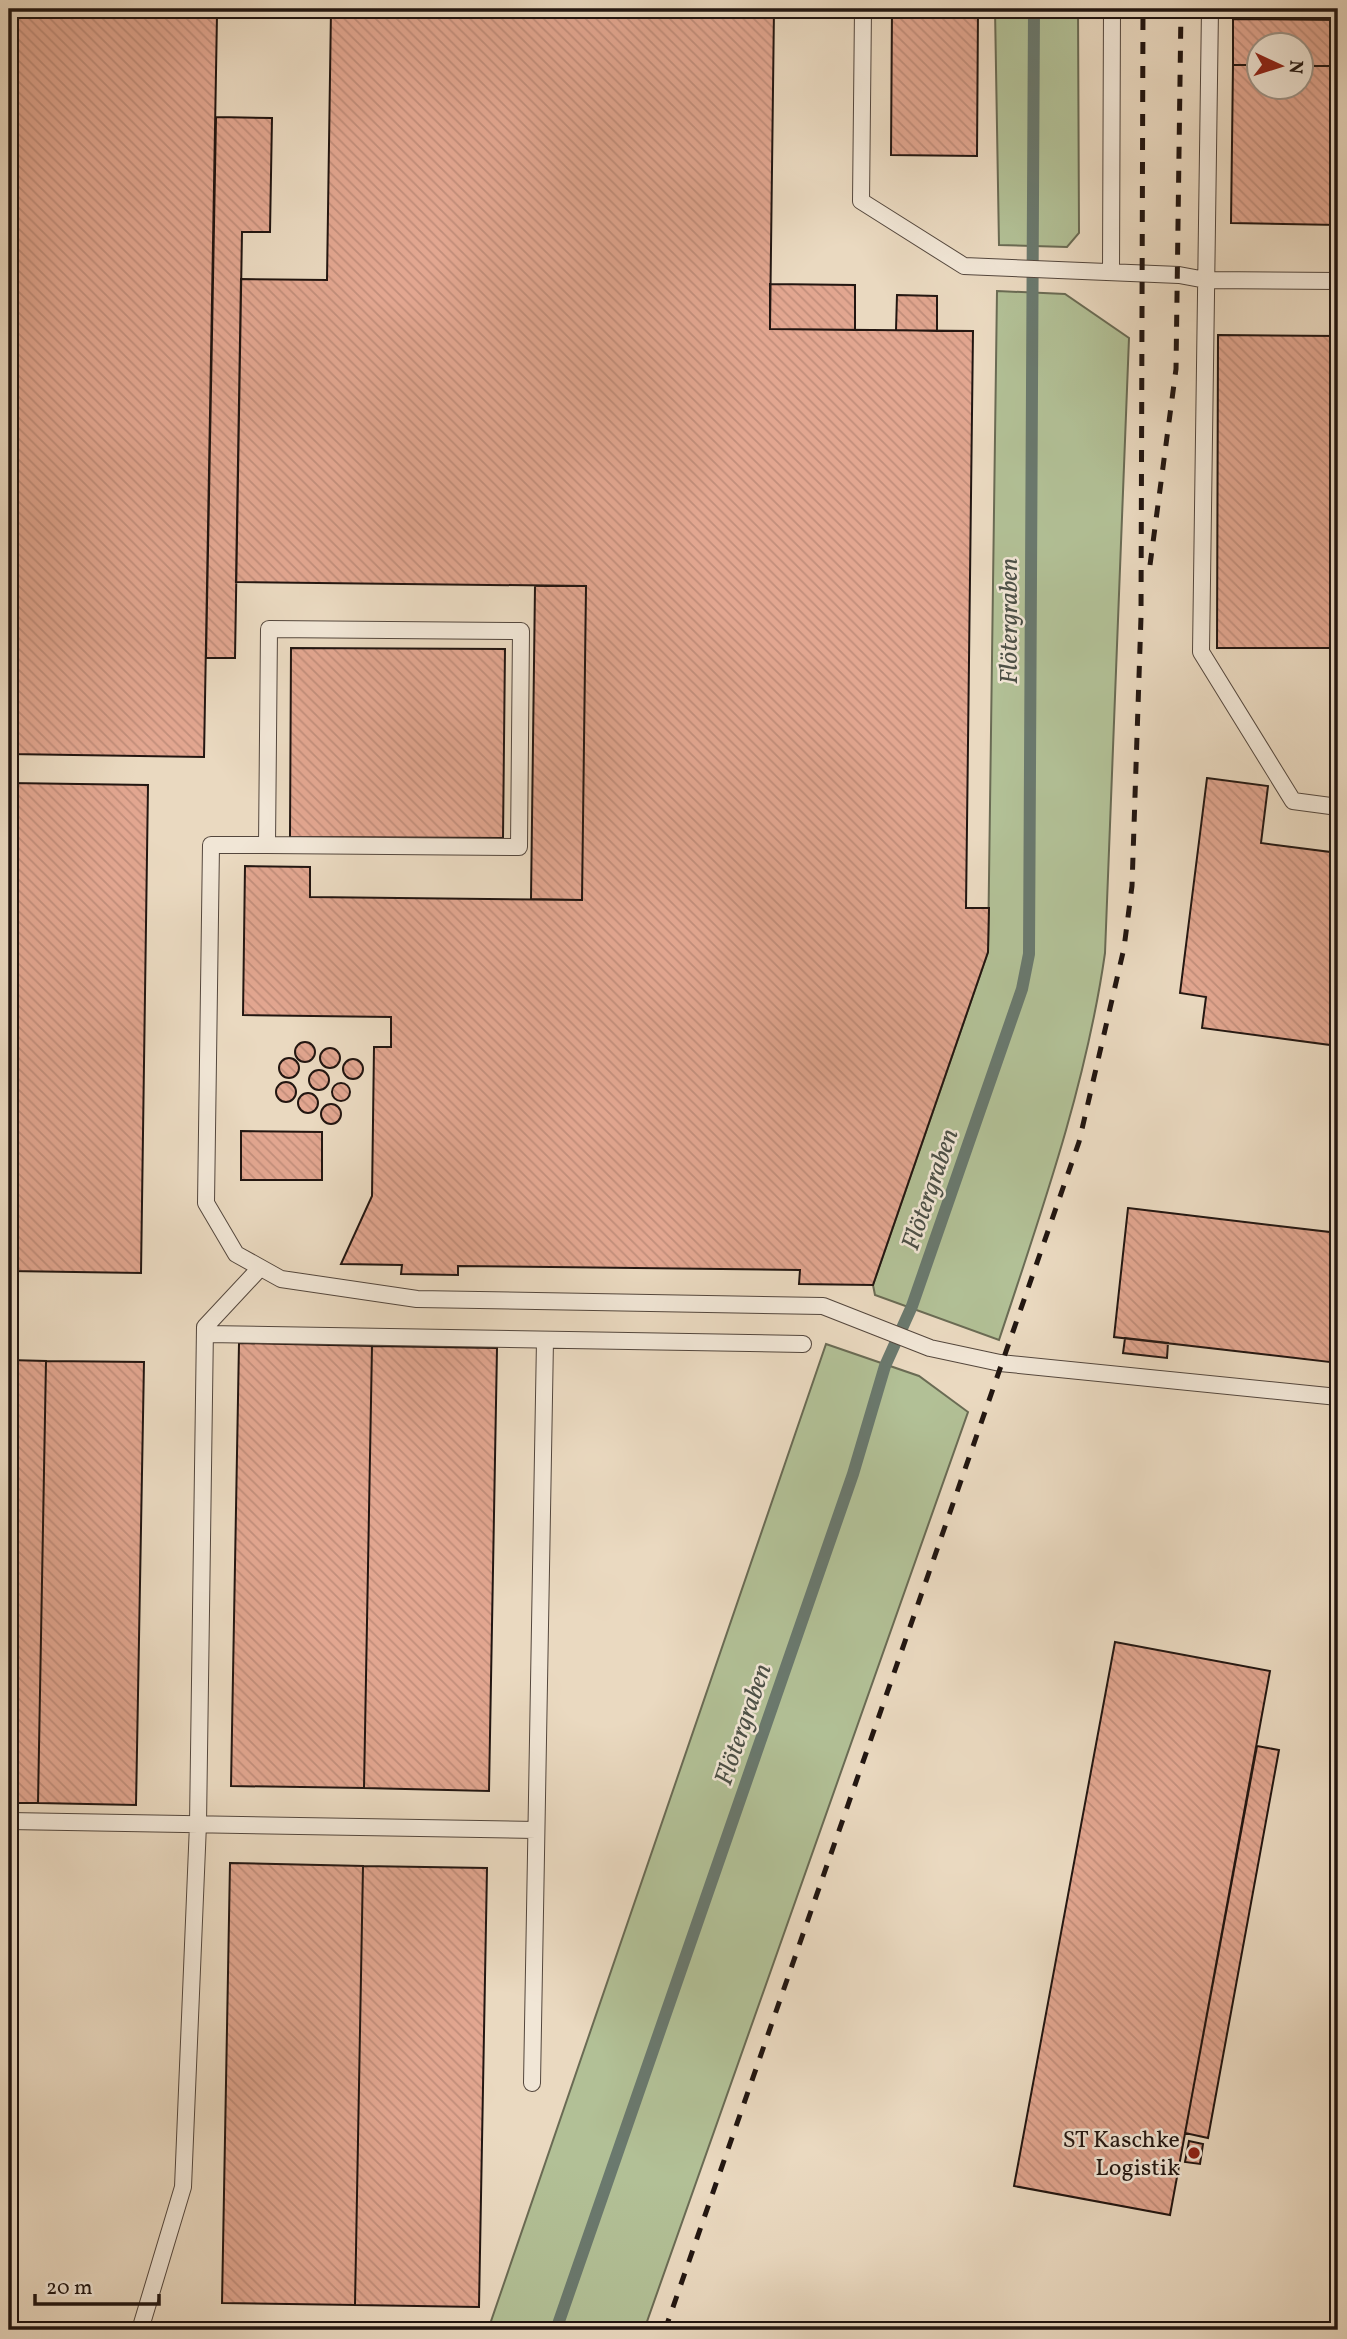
<svg xmlns="http://www.w3.org/2000/svg" width="1347" height="2339" font-family="Vollkorn,serif">
<style>
.green{fill:#b2c096;stroke:#6a6b54;stroke-width:2}
.lines{fill:none;stroke-linecap:round;stroke-linejoin:round}
.stream{stroke:#6a796e;stroke-width:12}
.building{fill:url(#building-back-hatch);stroke:#221611;stroke-width:2}
.lane-casing{stroke:#54473d;stroke-width:18}
.lane{stroke:#f1e6d6;stroke-width:16}
.rail{stroke:#221611;stroke-width:5;stroke-dasharray:12 12;stroke-linecap:butt}
.poi-dot{fill:#8f2418;stroke:#f1e6d6;stroke-width:2.5}
.labels{text-anchor:middle;stroke-width:5;stroke-linejoin:round;paint-order:stroke}
.poi-label{font-size:24px;fill:#221611;stroke:#f1e6d6;text-anchor:end}
.water-label{font-size:26px;font-style:italic;fill:#4c5047;stroke:#f1e6d6}
</style>
<defs>
<pattern id="building-back-hatch" width="6" height="6" patternUnits="userSpaceOnUse" patternTransform="scale(1.75)"><rect width="6" height="6" fill="#e2a690"/><path d="M-1 5l2 2M0 0l6 6M5-1l2 2" fill="none" stroke="#c28e7b"/></pattern>
</defs>
<rect width="100%" height="100%" fill="#ead9c0"/>
<filter id="stains"><feTurbulence type="fractalNoise" baseFrequency=".00286" numOctaves="4"/><feColorMatrix values="0 0 0 0 .2 0 0 0 0 .09 0 0 0 0 .02 0 0 0 .5 -.17"/></filter>
<radialGradient id="worn" r=".72"><stop offset=".6" stop-color="#630" stop-opacity="0"/><stop offset="1" stop-color="#630" stop-opacity=".3"/></radialGradient>
<path class="green" d="M 995,9 L 1078,9 L 1079,233 L 1067,247 L 999,245 Z
M 997,291 L 1065,294 L 1129,338 L 1105,953 C 1086,1086 1041,1213 999,1340 L 875,1295 L 873,1285 L 988,952 Z
M 826,1344 L 919,1376 L 968,1412 L 644,2330 L 488,2330 Z"/>
<g class="lines">
<path class="stream" d="M 556,2330 L 853,1474 L 885,1366 L 912,1306 L 1022,989 L 1029,954 L 1034,9"/>
</g>
<path class="building" d="M 124,9 L 167,9 L 167,15 L 124,14 Z
M 331,9 L 774,9 L 770,329 L 973,331 L 966,908 L 989,908 L 988,952 L 873,1285 L 799,1284 L 800,1270 L 458,1266 L 458,1275 L 401,1274 L 402,1265 L 341,1264 L 372,1196 L 374,1047 L 391,1047 L 391,1017 L 243,1015 L 245,866 L 310,867 L 310,897 L 582,900 L 586,586 L 236,582 L 241,279 L 327,280 Z
M 892,9 L 978,9 L 977,156 L 891,155 Z
M 9,12 L 217,15 L 204,757 L 9,754 Z
M 1233,19 L 1338,20 L 1338,66 L 1302,66 L 1302,46 L 1260,46 L 1260,65 L 1233,65 Z
M 1233,65 L 1260,65 L 1260,88 L 1302,88 L 1302,66 L 1338,66 L 1338,225 L 1231,223 Z
M 216,117 L 272,118 L 270,232 L 242,232 L 235,658 L 206,658 Z
M 770,284 L 855,285 L 855,330 L 770,329 Z
M 897,295 L 937,296 L 937,331 L 896,330 Z
M 1218,335 L 1338,336 L 1338,648 L 1217,648 Z
M 535,586 L 586,586 L 582,900 L 531,899 Z
M 291,648 L 505,649 L 503,838 L 290,837 Z
M 1207,778 L 1268,786 L 1261,843 L 1338,853 L 1338,1046 L 1202,1028 L 1206,997 L 1180,993 Z
M 9,783 L 148,785 L 141,1273 L 9,1271 Z
M295 1052a10 10 0 1 1 20 0a10 10 0 1 1-20 0Z
M320 1058a10 10 0 1 1 20 0a10 10 0 1 1-20 0Z
M279 1068a10 10 0 1 1 20 0a10 10 0 1 1-20 0Z
M343 1069a10 10 0 1 1 20 0a10 10 0 1 1-20 0Z
M309 1080a10 10 0 1 1 20 0a10 10 0 1 1-20 0Z
M276 1092a10 10 0 1 1 20 0a10 10 0 1 1-20 0Z
M332 1092a9 9 0 1 1 18 0a9 9 0 1 1-18 0Z
M298 1103a10 10 0 1 1 20 0a10 10 0 1 1-20 0Z
M321 1114a10 10 0 1 1 20 0a10 10 0 1 1-20 0Z
M 241,1131 L 322,1132 L 322,1180 L 241,1180 Z
M 1128,1208 L 1338,1233 L 1338,1363 L 1114,1337 Z
M 1125,1338 L 1168,1343 L 1167,1358 L 1123,1353 Z
M 239,1343 L 372,1346 L 364,1788 L 231,1786 Z
M 372,1346 L 497,1348 L 489,1791 L 364,1788 Z
M 9,1360 L 46,1361 L 38,1803 L 9,1803 Z
M 46,1361 L 144,1362 L 136,1805 L 38,1803 Z
M 1115,1642 L 1270,1671 L 1170,2215 L 1014,2186 Z
M 1257,1746 L 1279,1750 L 1208,2138 L 1185,2133 Z
M 230,1863 L 363,1866 L 355,2305 L 222,2303 Z
M 363,1866 L 487,1868 L 479,2307 L 355,2305 Z
M 1189,2141 L 1203,2144 L 1200,2164 L 1185,2162 Z"/>
<g class="lines">
<defs>
<path id="lane" d="M 863,9 L 861,201 L 964,266 L 1179,275 L 1206,280 L 1338,281
M 1210,9 L 1201,652 L 1293,801 L 1338,807
M 1111,272 L 1112,9
M 269,629 L 521,631 L 519,847 L 267,845 Z
M 267,845 L 211,845 L 206,1203 L 236,1254 L 281,1279 L 417,1299 L 823,1306 L 930,1348 L 1000,1363 L 1338,1397
M 206,1334 L 803,1344
M 9,1821 L 536,1830
M 532,2083 L 545,1340
M 140,2330 L 183,2187 L 198,1824 L 205,1327 L 260,1268"/>
</defs>
<use href="#lane" class="lane-casing"/>
<use href="#lane" class="lane"/>
<path class="rail" d="M 1150,565 L 1176,369 L 1181,9
M 665,2330 L 1079,1142 L 1124,948 L 1132,886 L 1141,617 L 1143,9"/>
</g>
<circle class="poi-dot" cx="1194" cy="2153" r="7"/>
<g class="labels">
<g class="poi-label">
<text x="1180" y="2147">ST Kaschke<tspan x="1180" dy="28">Logistik</tspan></text>
</g>
<g class="water-label">
<text transform="translate(1008 621) rotate(-90)" y="9">Flötergraben</text>
<text transform="translate(929 1189) rotate(-71)" y="9">Flötergraben</text>
<text transform="translate(742 1724) rotate(-71)" y="9">Flötergraben</text>
</g>
</g>
<rect width="1347" height="2339" fill="none" stroke="#ead9c0" stroke-width="35"/>
<rect x="10" y="10" width="1326" height="2318" fill="none" stroke="#221611" stroke-width="3.5"/>
<rect x="18" y="18" width="1312" height="2304" fill="none" stroke="#221611" stroke-width="2"/>
<g transform="translate(1280 66) rotate(94)"><circle r="33" fill="#f1e6d6" stroke="#9e9387" stroke-width="2"/>
<path d="M0-5L12 26L0 18L-12 26Z" fill="#8f2418"/>
<text y="-10" font-size="19" font-weight="bold" text-anchor="middle" fill="#221611">N</text>
</g>
<path d="M35 2294v10h124v-10" fill="none" stroke="#221611" stroke-width="3.5"/>
<text x="46" y="2294" font-size="21" fill="#221611" stroke="#f1e6d6" stroke-width="5" paint-order="stroke">20 m</text>
<rect width="100%" height="100%" filter="url(#stains)"/>
<rect width="100%" height="100%" fill="url(#worn)"/>
</svg>
